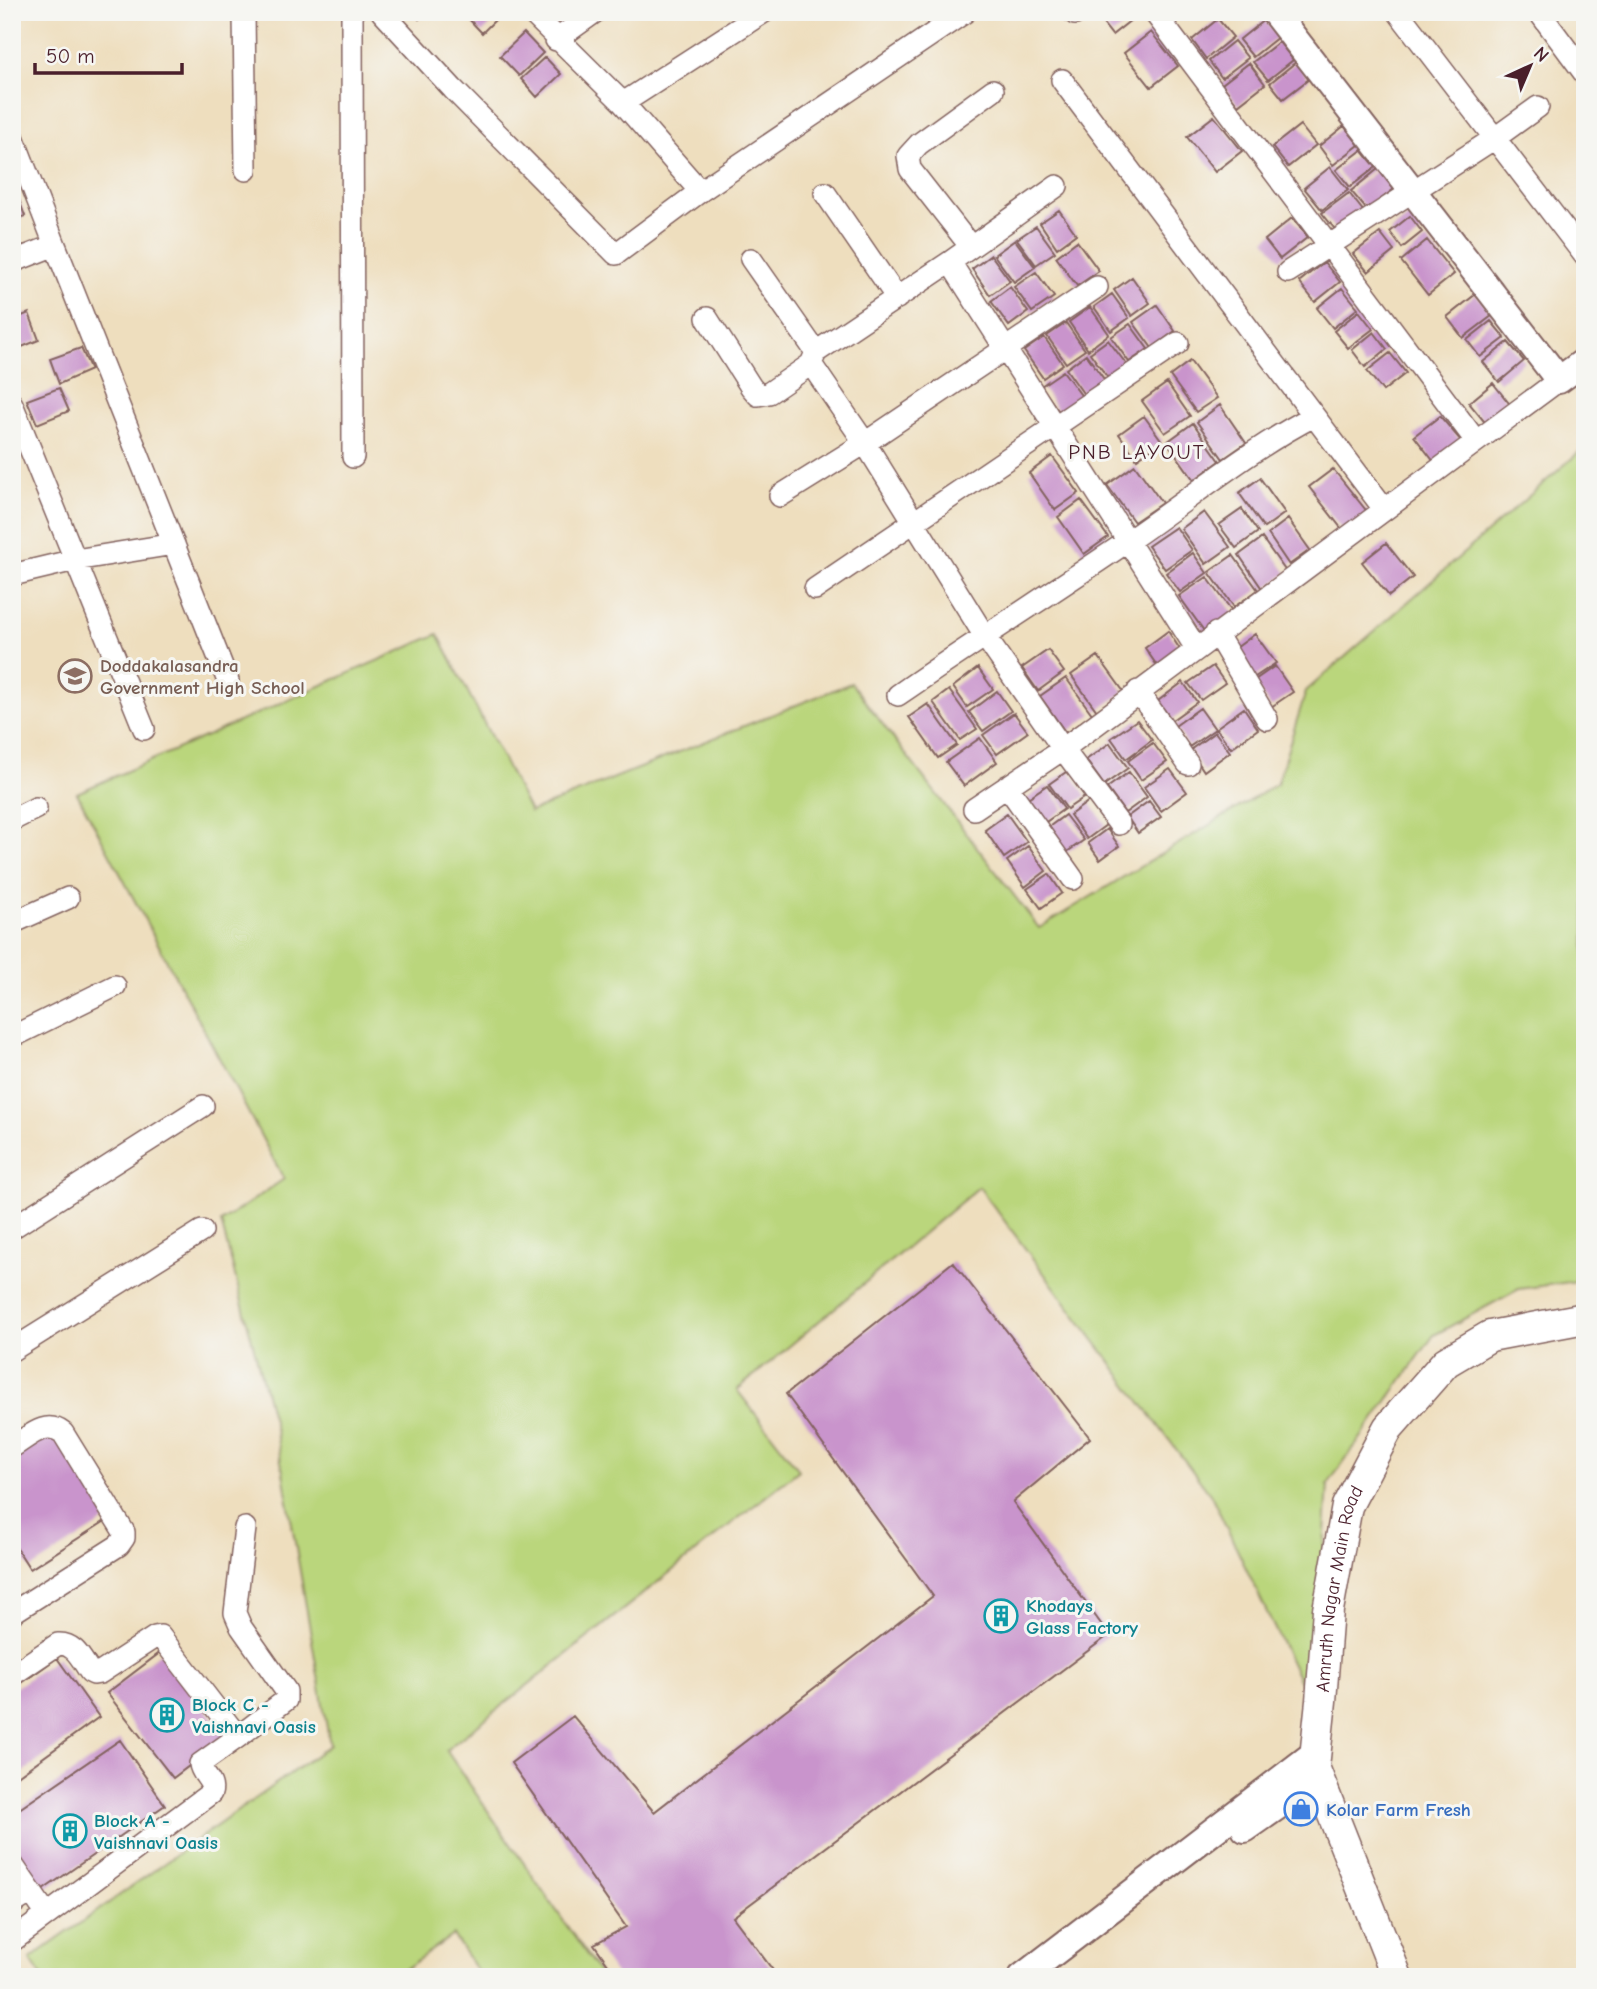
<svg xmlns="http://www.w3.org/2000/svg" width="1597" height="1989" font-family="'Comic Neue',sans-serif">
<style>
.green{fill:#bad67b;stroke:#827a53;stroke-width:2}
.building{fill:#c994cc}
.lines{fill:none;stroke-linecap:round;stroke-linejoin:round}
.minor-casing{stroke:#83625e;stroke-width:24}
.tertiary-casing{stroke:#83625e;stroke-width:30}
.secondary-casing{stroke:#83625e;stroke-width:33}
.minor{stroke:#fff;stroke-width:21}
.tertiary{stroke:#fff;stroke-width:26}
.secondary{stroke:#fff;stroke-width:30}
.labels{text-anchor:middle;stroke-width:6;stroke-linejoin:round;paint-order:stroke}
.education-label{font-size:19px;font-weight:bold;fill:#785e54;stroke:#f6f6f2;text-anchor:start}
.street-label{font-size:19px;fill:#4a1f2b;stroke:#f6f6f2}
.culture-label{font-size:19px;font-weight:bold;fill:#0d838f;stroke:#f6f6f2;text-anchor:start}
.shop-label{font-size:19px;font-weight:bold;fill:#366cbe;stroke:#f6f6f2;text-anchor:start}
.neighbourhood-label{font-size:21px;letter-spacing:2px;fill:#4a1f2b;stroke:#f6f6f2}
</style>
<rect width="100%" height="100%" fill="#f6f6f2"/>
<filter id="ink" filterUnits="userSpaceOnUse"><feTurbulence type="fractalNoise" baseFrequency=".0143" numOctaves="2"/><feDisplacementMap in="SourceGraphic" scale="14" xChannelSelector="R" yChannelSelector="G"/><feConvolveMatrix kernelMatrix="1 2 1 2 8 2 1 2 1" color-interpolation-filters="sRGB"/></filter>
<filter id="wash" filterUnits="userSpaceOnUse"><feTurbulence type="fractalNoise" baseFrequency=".00686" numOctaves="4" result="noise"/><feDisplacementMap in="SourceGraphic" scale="28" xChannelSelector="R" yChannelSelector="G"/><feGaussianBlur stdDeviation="1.57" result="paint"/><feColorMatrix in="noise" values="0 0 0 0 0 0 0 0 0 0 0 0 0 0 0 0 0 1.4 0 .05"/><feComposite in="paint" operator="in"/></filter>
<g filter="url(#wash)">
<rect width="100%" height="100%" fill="#eedebe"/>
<path class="green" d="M 1585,447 L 1585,1280 L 1519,1289 L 1434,1335 L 1328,1484 L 1314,1711 L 1212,1497 L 979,1187 L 737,1390 L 799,1470 L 446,1750 L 602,1977 L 481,1977 L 453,1935 L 394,1977 L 42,1977 L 30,1959 L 330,1745 L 276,1432 L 221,1222 L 284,1179 L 77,793 L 438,634 L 530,812 L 851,683 L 1039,928 L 1277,784 L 1306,691 Z"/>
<g id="blocks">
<path class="building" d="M 412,12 L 426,12 L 419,19 Z
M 468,12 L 503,12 L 482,33 L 465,15 Z
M 1094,12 L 1141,12 L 1112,35 Z
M 1218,19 L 1233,37 L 1206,59 L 1192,40 Z
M 1264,20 L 1278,37 L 1253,57 L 1239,40 Z
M 1151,32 L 1178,66 L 1151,87 L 1124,53 Z
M 524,33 L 543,53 L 519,76 L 500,56 Z
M 1234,41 L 1248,58 L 1222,78 L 1209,61 Z
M 1279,42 L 1293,60 L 1268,80 L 1253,62 Z
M 545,57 L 561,74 L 537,97 L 521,79 Z
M 1296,62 L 1309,79 L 1283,99 L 1270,83 Z
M 1249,63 L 1265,84 L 1238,105 L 1222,84 Z
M 1214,116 L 1242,151 L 1215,172 L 1187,137 Z
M 1300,125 L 1316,145 L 1288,167 L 1272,147 Z
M 1344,126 L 1359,145 L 1333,165 L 1319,146 Z
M 1362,150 L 1376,167 L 1350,187 L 1336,170 Z
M 1330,167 L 1348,190 L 1322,210 L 1304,188 Z
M 1378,169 L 1394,189 L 1367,210 L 1351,191 Z
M 16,192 L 25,216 L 12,221 L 12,194 Z
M 1349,193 L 1364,212 L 1338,233 L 1322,213 Z
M 1059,210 L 1076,234 L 1057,248 L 1040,223 Z
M 1410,216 L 1422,232 L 1402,248 L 1390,232 Z
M 1292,218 L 1308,237 L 1280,259 L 1265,240 Z
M 1036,226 L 1055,252 L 1036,265 L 1017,239 Z
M 1380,233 L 1394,251 L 1368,272 L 1353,254 Z
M 1015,240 L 1035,267 L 1014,282 L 994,255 Z
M 1427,240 L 1454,274 L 1428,295 L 1401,261 Z
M 1077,241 L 1099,271 L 1077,286 L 1056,257 Z
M 991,255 L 1010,281 L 990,295 L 972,269 Z
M 1324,262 L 1340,282 L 1315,302 L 1299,282 Z
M 1036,272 L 1054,297 L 1032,312 L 1014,287 Z
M 1132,277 L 1150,303 L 1132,316 L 1114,290 Z
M 1010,287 L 1028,312 L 1009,326 L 991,301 Z
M 1342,288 L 1358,308 L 1333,328 L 1317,308 Z
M 1112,294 L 1129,318 L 1111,331 L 1094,307 Z
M 1476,294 L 1493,315 L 1463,338 L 1447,317 Z
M 1157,305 L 1175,331 L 1152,348 L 1133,322 Z
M 1090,307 L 1109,334 L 1088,350 L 1069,322 Z
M 1359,311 L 1373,329 L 1348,348 L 1334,331 Z
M 29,313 L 39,340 L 12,351 L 12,320 Z
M 1491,321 L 1505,338 L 1480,357 L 1467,340 Z
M 1066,323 L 1085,350 L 1066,363 L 1047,336 Z
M 1130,324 L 1148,349 L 1129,362 L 1111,337 Z
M 1374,332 L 1387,349 L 1365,367 L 1352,350 Z
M 1044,337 L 1063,364 L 1043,378 L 1024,351 Z
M 1108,340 L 1127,365 L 1108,378 L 1090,353 Z
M 1508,342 L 1524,361 L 1499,382 L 1483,362 Z
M 81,348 L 91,370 L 59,384 L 50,359 Z
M 1390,353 L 1406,373 L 1383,391 L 1367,371 Z
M 1086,354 L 1106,382 L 1085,396 L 1066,369 Z
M 1190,361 L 1217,398 L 1196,412 L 1170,376 Z
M 1063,371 L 1083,398 L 1060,413 L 1041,386 Z
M 1167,383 L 1190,416 L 1165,433 L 1142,401 Z
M 1493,383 L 1512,407 L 1488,426 L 1469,403 Z
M 59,388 L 69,411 L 37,424 L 27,400 Z
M 1220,405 L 1246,443 L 1223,459 L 1197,422 Z
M 1144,416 L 1162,441 L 1137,459 L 1119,434 Z
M 1440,416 L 1462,442 L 1435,463 L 1414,436 Z
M 1193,423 L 1220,461 L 1194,480 L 1167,442 Z
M 1052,456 L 1079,493 L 1055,510 L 1029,473 Z
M 1135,465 L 1162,503 L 1134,522 L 1107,485 Z
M 1333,469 L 1369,514 L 1345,533 L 1309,487 Z
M 1260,478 L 1285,513 L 1264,528 L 1239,493 Z
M 1081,500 L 1108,537 L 1084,554 L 1058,517 Z
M 1242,509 L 1258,532 L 1236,548 L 1219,525 Z
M 1204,512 L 1230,547 L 1206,564 L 1181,529 Z
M 1288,519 L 1310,550 L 1289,565 L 1268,534 Z
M 1176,527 L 1192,550 L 1165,569 L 1148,546 Z
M 1262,538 L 1287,573 L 1263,590 L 1239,555 Z
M 1386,543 L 1413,577 L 1389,596 L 1362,562 Z
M 1193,553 L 1207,573 L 1180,592 L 1166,573 Z
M 1233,555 L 1258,590 L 1234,607 L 1209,572 Z
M 1207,577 L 1235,615 L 1207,635 L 1179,596 Z
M 1168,631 L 1183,654 L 1160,670 L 1145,648 Z
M 1255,634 L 1276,663 L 1252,679 L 1232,651 Z
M 1048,650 L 1064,672 L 1038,691 L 1022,668 Z
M 1098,656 L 1124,692 L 1097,711 L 1071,675 Z
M 1213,666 L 1225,683 L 1201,700 L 1188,683 Z
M 1275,666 L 1293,692 L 1271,707 L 1252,682 Z
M 978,668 L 993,689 L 967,707 L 953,687 Z
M 1066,678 L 1092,714 L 1066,733 L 1040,696 Z
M 1183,682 L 1197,702 L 1172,720 L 1158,701 Z
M 949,690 L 977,729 L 960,740 L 933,702 Z
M 997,691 L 1011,711 L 983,731 L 969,712 Z
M 928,704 L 957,745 L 938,758 L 909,717 Z
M 1200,708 L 1215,729 L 1189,747 L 1175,726 Z
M 1244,708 L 1258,729 L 1231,748 L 1216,728 Z
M 1014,713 L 1028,732 L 997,754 L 983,735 Z
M 1137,720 L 1152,740 L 1126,759 L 1111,738 Z
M 1215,732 L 1230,752 L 1204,771 L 1190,750 Z
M 980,738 L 997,762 L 964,786 L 946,762 Z
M 1110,743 L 1128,768 L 1104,785 L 1086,760 Z
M 1153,743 L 1167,762 L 1141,780 L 1128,761 Z
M 1170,769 L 1187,792 L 1161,811 L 1144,787 Z
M 1069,770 L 1086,796 L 1067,809 L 1049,784 Z
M 1129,772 L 1147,797 L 1125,813 L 1107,788 Z
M 1047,785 L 1064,809 L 1043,824 L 1025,800 Z
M 1089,801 L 1106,825 L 1087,839 L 1070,815 Z
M 1149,801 L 1161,817 L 1138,833 L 1127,817 Z
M 1007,814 L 1027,842 L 1004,858 L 985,830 Z
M 1065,815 L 1084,840 L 1064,854 L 1046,829 Z
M 1107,829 L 1119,846 L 1100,860 L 1088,843 Z
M 1028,846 L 1046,871 L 1025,887 L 1007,861 Z
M 1049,874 L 1062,893 L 1041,908 L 1027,889 Z
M 953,1262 L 1090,1438 L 1013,1502 L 1109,1635 L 733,1917 L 778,1977 L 617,1977 L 594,1944 L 626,1927 L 511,1763 L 573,1716 L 654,1812 L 933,1596 L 786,1394 Z
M 54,1432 L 110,1518 L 30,1569 L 12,1541 L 12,1459 Z
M 161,1652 L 227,1737 L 173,1778 L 107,1693 Z
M 57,1658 L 99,1717 L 12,1780 L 12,1690 Z
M 120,1740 L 165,1805 L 43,1890 L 12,1849 L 12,1814 Z"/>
</g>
</g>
<g filter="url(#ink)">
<use href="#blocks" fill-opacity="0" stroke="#83625e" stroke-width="2"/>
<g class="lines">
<defs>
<path id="minor" d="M 244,12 L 246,170
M 352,12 L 353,457
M 382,12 L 453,89 L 616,254 L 702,190 L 965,12
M 531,12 L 623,103 L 699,190 L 702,190
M 1073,12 L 1075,14
M 1154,12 L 1476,441
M 1398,12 L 1585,256
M 1539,12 L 1585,74
M 556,40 L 595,12
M 1062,80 L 1384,509
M 623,103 L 764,12
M 12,134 L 55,245
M 1057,186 L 950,262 L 816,352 L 811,364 L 865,443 L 984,635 L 1063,749 L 1119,824
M 825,193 L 897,298
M 971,247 L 910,169 L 908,156 L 919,144 L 993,90
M 751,259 L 816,352
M 12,262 L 55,245 L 228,681
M 950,262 L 1196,648
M 1288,272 L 1495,138 L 1538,107
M 707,318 L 751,387 L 758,395 L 769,393 L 811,364
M 12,404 L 144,729
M 780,496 L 865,443 L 1097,287
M 12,575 L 75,560 L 174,544
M 815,589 L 1178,343
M 1216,633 L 1267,719
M 1138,691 L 1188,764
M 898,695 C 974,642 1052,593 1128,541 C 1190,499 1248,450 1314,416
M 1007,786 L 1073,879
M 974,809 L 1063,749 L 1559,380
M 12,820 L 36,808
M 12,923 L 68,898
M 12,1037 L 115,986
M 12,1228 L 203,1106
M 12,1350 L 202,1231
M 12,1447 C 29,1437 45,1419 63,1433 L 124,1532 L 124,1538 L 119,1545 L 12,1613
M 12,1675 L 58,1644 C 75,1643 81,1659 90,1672 L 94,1674 L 100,1673 L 155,1637 L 160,1636 L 238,1737 L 200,1764 C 201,1775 215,1781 211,1793 L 12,1941
M 238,1737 L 286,1700 L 286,1691 L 241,1627 L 235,1613 L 245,1528
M 12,1864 L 47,1915
M 12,1904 L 31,1892"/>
<path id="tertiary" d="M 1274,12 L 1559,380 L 1585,361
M 1245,1829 L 1318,1778
M 1022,1977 L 1315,1753"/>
<g id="secondary">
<path id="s1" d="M 1397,1977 L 1314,1767 L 1321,1701 L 1328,1610 L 1347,1506 L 1388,1428 L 1446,1362 L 1490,1336 L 1585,1318"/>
</g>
</defs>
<use href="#minor" class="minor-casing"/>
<use href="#tertiary" class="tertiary-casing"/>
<use href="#secondary" class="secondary-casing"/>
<use href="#minor" class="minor"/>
<use href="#tertiary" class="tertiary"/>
<use href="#secondary" class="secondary"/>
</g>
</g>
<defs>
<symbol id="school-ring" viewBox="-11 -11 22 22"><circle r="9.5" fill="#f6f6f2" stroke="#8d6e63" stroke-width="1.5"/><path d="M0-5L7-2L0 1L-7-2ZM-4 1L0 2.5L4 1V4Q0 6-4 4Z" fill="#8d6e63"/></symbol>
<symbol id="building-ring" viewBox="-11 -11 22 22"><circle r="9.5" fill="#f6f6f2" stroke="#0f9aa8" stroke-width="1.5"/><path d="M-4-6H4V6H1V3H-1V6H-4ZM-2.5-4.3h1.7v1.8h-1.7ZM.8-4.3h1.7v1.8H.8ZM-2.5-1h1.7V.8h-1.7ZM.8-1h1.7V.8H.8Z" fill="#0f9aa8"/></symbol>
<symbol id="shop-ring" viewBox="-11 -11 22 22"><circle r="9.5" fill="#f6f6f2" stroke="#3f7fe0" stroke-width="1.5"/><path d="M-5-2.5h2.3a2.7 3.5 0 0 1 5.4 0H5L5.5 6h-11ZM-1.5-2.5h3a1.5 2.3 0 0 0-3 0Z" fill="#3f7fe0"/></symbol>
</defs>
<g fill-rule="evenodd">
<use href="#school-ring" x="56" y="657" width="38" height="38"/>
<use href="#building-ring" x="982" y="1597" width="38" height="38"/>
<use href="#building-ring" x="148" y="1696" width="38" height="38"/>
<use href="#shop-ring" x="1282" y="1790" width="38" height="38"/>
<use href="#building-ring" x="51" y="1812" width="38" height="38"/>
</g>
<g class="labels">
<g class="education-label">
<text x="100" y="672">Doddakalasandra<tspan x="100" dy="22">Government High School</tspan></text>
</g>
<g class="street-label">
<text dy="7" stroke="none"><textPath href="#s1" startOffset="406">Amruth Nagar Main Road</textPath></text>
</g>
<g class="culture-label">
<text x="1026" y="1612">Khodays<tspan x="1026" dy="22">Glass Factory</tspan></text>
<text x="192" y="1711">Block C -<tspan x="192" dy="22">Vaishnavi Oasis</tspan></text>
<text x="94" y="1827">Block A -<tspan x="94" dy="22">Vaishnavi Oasis</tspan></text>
</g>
<g class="shop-label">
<text x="1326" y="1816">Kolar Farm Fresh</text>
</g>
<g class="neighbourhood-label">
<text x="1137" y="459">PNB LAYOUT</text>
</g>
</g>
<rect width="1597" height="1989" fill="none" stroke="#f6f6f2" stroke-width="42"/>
<g transform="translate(1530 66) rotate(44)" stroke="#f6f6f2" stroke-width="5" paint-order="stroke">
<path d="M0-5L12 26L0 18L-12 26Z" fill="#4a1f2b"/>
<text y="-10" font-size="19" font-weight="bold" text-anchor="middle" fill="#4a1f2b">N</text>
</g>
<path d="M35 63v10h147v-10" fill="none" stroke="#4a1f2b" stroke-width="3.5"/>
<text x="46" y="63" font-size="21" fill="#4a1f2b" stroke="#f6f6f2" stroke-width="5" paint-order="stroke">50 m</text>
</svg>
